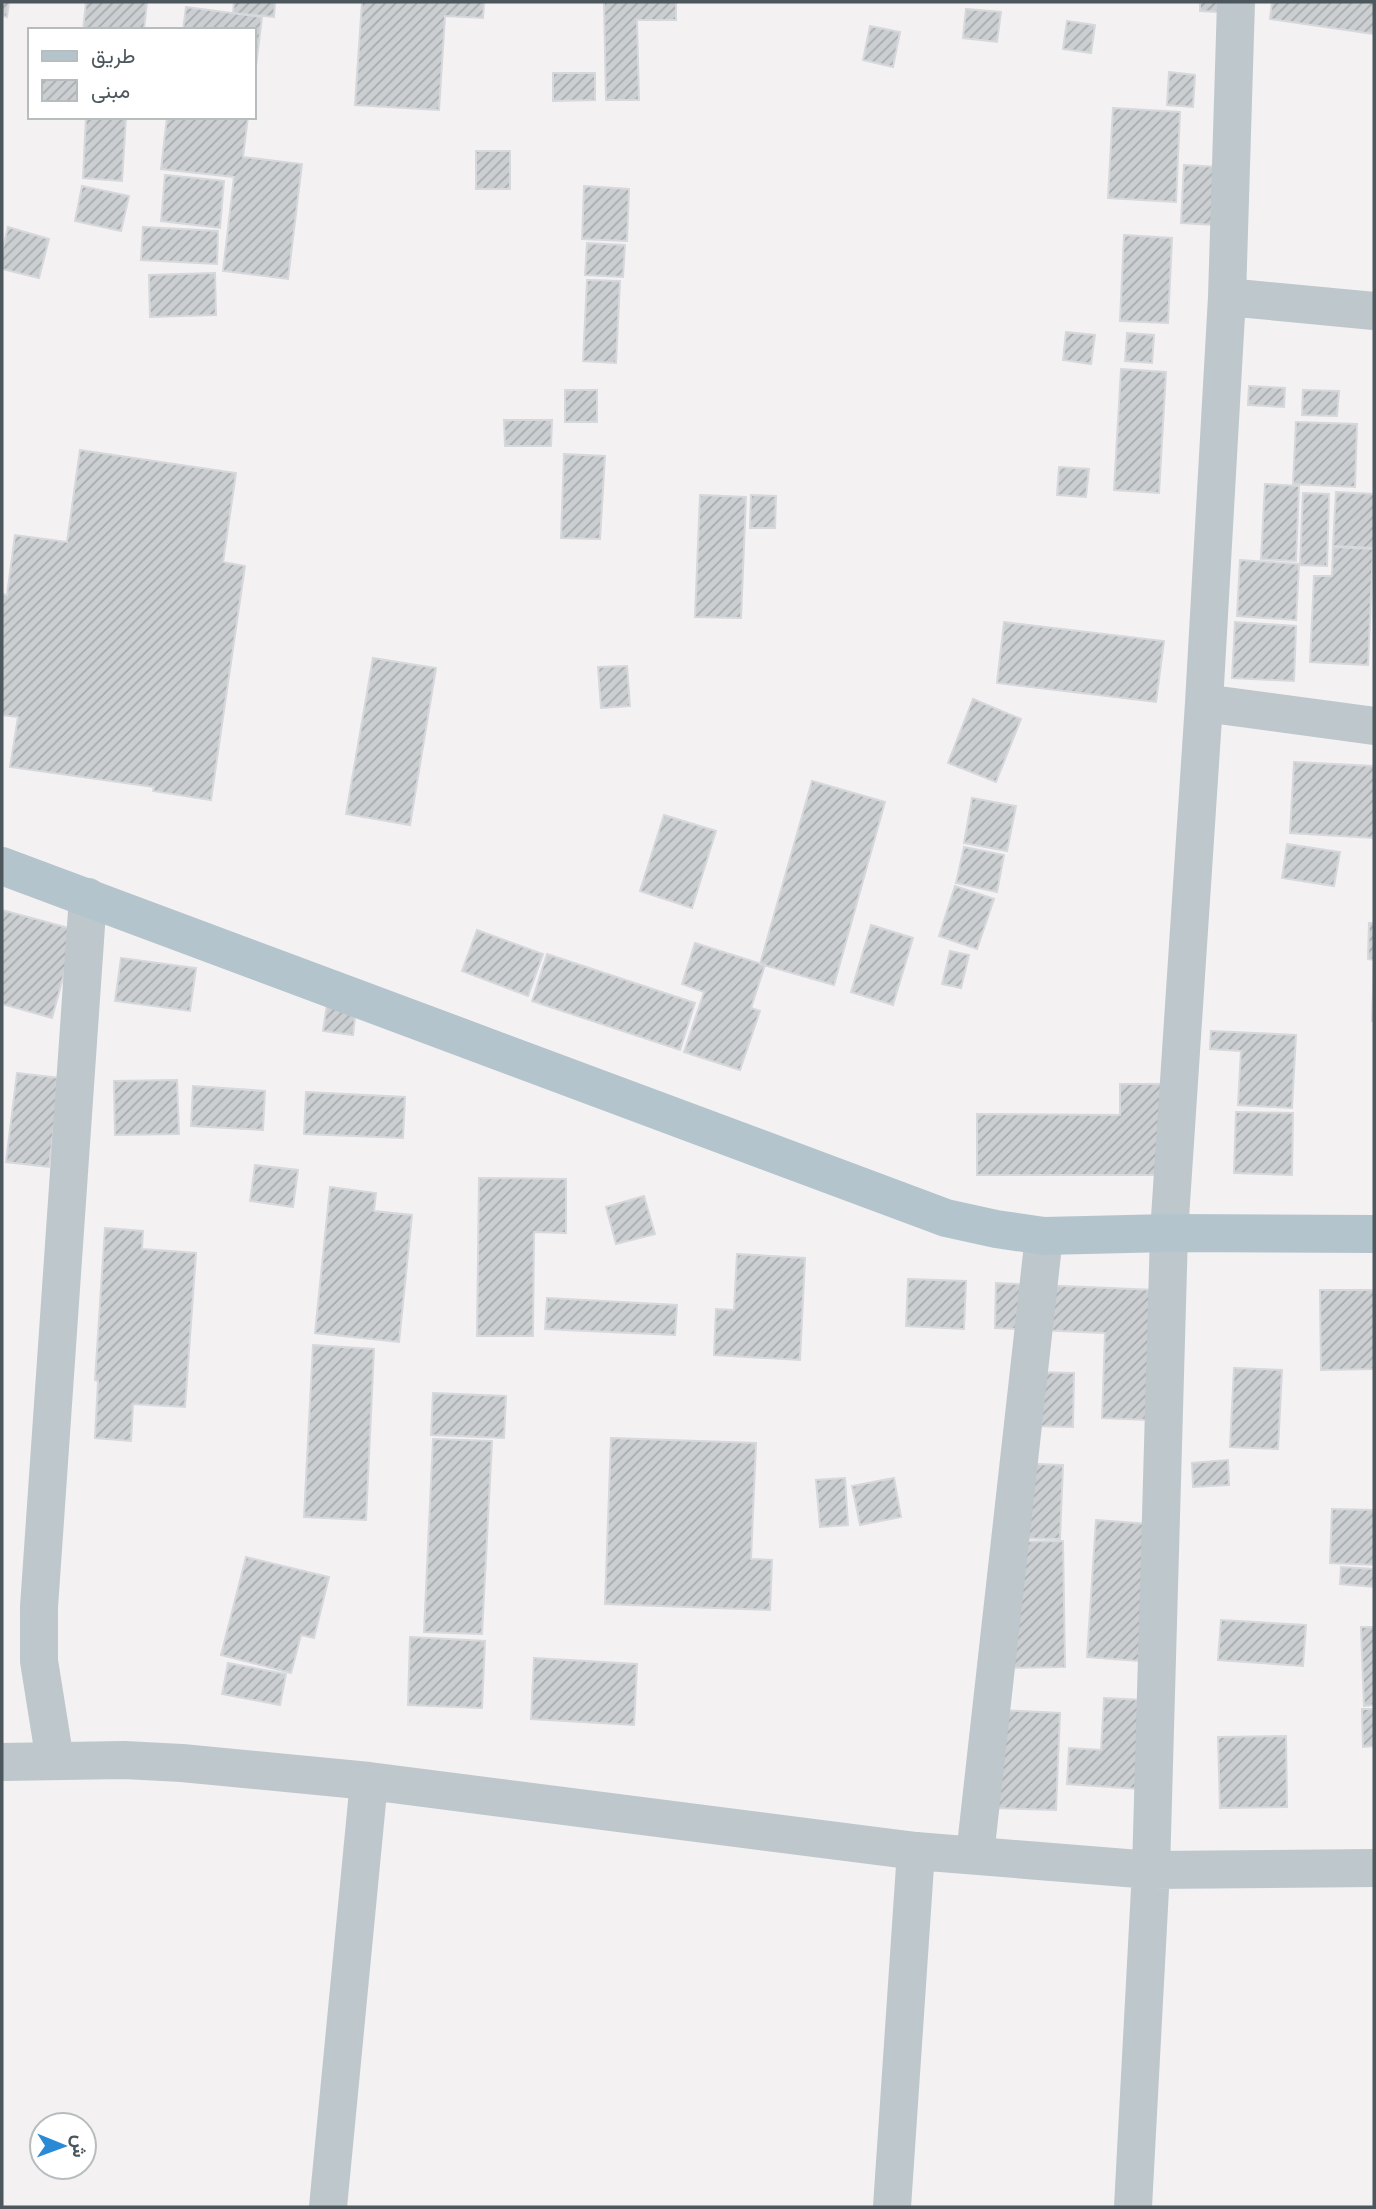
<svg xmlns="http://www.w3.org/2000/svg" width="1376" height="2209" font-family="Poppins,Vazirmatn,sans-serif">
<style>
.building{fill:url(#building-hatch);stroke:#d6d8dc;stroke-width:2}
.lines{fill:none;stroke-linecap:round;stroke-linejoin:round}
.minor{stroke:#bec7cc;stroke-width:38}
.major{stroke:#b4c4cd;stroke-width:38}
</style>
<defs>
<pattern id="building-hatch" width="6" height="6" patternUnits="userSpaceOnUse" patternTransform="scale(1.75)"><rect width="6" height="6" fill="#cccfd2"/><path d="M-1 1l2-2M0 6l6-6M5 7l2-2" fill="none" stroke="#a8abae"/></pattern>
</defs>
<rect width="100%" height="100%" fill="#f3f1f2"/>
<path class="building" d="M 2,2 L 9,2 L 7,17 L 2,16 Z
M 86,2 L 147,2 L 144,30 L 83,30 Z
M 234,2 L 275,2 L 274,17 L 233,13 Z
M 362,2 L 484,2 L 483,18 L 445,16 L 439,110 L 355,105 Z
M 604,2 L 676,2 L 676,20 L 637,20 L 639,100 L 606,100 Z
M 1200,2 L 1235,2 L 1235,13 L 1200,11 Z
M 1272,2 L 1374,2 L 1374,34 L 1270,19 Z
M 186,7 L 262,17 L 256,66 L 254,66 L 254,30 L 183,30 Z
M 966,9 L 1001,12 L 997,42 L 963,38 Z
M 1067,21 L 1095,25 L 1091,53 L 1063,49 Z
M 870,26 L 900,32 L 893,67 L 863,60 Z
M 1169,72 L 1195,75 L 1193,107 L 1167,105 Z
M 553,73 L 595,73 L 595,100 L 553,101 Z
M 1113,108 L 1180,112 L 1176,202 L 1108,198 Z
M 86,117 L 126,117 L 122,181 L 83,178 Z
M 167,117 L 248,117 L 243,157 L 302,164 L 288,279 L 223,271 L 234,177 L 161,169 Z
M 476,151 L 510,151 L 510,189 L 476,189 Z
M 1184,165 L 1220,167 L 1216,225 L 1181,223 Z
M 165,175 L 224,181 L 220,228 L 161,221 Z
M 82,186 L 129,196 L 121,231 L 75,221 Z
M 584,186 L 629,189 L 627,241 L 582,239 Z
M 8,227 L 49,239 L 39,278 L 2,269 L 2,252 Z
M 143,227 L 218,231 L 217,264 L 141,260 Z
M 1124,235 L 1172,238 L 1168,323 L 1120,321 Z
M 587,243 L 625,245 L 623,277 L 585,275 Z
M 215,273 L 216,315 L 150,317 L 149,275 Z
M 587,280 L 620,281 L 616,363 L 583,361 Z
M 1066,332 L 1095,335 L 1091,364 L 1063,360 Z
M 1127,333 L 1154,335 L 1152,363 L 1125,361 Z
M 1121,369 L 1166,372 L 1159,493 L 1114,490 Z
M 1249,386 L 1285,388 L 1284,407 L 1248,405 Z
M 565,390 L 597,390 L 597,422 L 565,422 Z
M 1303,390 L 1339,391 L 1337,416 L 1302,415 Z
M 504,420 L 552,420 L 551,446 L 505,446 Z
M 1296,422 L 1357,424 L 1355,487 L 1293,484 Z
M 80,450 L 236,473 L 223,562 L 245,566 L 211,800 L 153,791 L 154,787 L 10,767 L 18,717 L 2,715 L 2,594 L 7,595 L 15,535 L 67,542 Z
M 564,454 L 605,456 L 600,539 L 561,538 Z
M 1059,467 L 1089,469 L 1086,497 L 1057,495 Z
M 1265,484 L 1299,486 L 1296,561 L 1261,559 Z
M 1336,492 L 1374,494 L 1374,548 L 1333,546 Z
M 1303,493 L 1329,494 L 1327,566 L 1300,565 Z
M 700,495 L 746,497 L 741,618 L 695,617 Z
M 751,495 L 776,496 L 775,528 L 750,528 Z
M 1333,547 L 1373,549 L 1368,665 L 1310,662 L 1314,576 L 1332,576 Z
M 1240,560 L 1299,564 L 1296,620 L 1237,616 Z
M 1004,622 L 1164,641 L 1156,702 L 997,683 Z
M 1235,622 L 1296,626 L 1294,681 L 1232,678 Z
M 373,658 L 436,668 L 410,825 L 346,814 Z
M 627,666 L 630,706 L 601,708 L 598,667 Z
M 973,699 L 1021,719 L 996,782 L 948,763 Z
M 1294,762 L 1374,766 L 1374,838 L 1290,833 Z
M 812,781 L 885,802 L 834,985 L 760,964 Z
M 972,798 L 1016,806 L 1007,851 L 964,843 Z
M 664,815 L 716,831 L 692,908 L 640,891 Z
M 1287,844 L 1340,852 L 1334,886 L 1282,878 Z
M 964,847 L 1004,855 L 997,892 L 956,883 Z
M 955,886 L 994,899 L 977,949 L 939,936 Z
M 2,910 L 76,930 L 52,1018 L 2,1004 Z
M 1369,923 L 1374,923 L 1374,960 L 1368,959 Z
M 871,925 L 913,938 L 893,1005 L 851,992 Z
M 477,930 L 543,954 L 528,996 L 462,971 Z
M 695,943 L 765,965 L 751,1008 L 760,1011 L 740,1070 L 684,1052 L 704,992 L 682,984 Z
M 950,951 L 969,955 L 961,988 L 942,984 Z
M 547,954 L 695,1003 L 680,1050 L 532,1001 Z
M 121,958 L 196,968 L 190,1011 L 115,1001 Z
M 1374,961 L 1374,1021 L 1372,1021 Z
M 327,1004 L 356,1007 L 353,1035 L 323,1031 Z
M 1211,1031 L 1296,1035 L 1292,1108 L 1238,1105 L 1241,1051 L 1210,1049 Z
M 17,1073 L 60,1078 L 49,1167 L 6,1162 Z
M 177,1080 L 179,1134 L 115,1135 L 114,1081 Z
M 1120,1084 L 1164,1084 L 1164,1175 L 977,1175 L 977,1114 L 1120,1115 Z
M 193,1086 L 265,1091 L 263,1130 L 191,1126 Z
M 306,1092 L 405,1097 L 403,1138 L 304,1134 Z
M 1236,1112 L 1293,1113 L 1292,1175 L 1234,1173 Z
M 255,1165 L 298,1170 L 293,1207 L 250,1201 Z
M 479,1178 L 566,1179 L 566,1233 L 534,1232 L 533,1336 L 477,1336 Z
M 330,1187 L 376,1193 L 374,1211 L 412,1215 L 399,1342 L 315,1333 Z
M 644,1196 L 655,1234 L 616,1244 L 606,1207 Z
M 105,1228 L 143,1231 L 142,1249 L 196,1253 L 185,1407 L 133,1404 L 131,1441 L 95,1438 L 98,1381 L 95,1380 Z
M 737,1254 L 805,1258 L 800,1360 L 714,1355 L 716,1309 L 734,1310 Z
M 908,1279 L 966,1281 L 964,1329 L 906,1326 Z
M 996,1283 L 1155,1290 L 1148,1420 L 1102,1418 L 1105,1333 L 995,1328 Z
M 1320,1290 L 1374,1290 L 1374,1369 L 1321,1370 Z
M 547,1298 L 677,1305 L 675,1335 L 545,1329 Z
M 313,1345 L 374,1349 L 366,1520 L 304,1517 Z
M 1234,1368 L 1282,1370 L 1278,1449 L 1230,1447 Z
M 1032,1372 L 1074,1373 L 1073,1427 L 1031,1426 Z
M 433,1393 L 506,1396 L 504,1438 L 431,1435 Z
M 611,1438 L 756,1443 L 751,1559 L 772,1560 L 770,1610 L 605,1604 Z
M 433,1439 L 492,1441 L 482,1634 L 424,1632 Z
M 1228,1460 L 1229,1485 L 1193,1487 L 1192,1463 Z
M 1012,1463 L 1063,1465 L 1060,1539 L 1010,1538 Z
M 845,1478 L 848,1525 L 820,1527 L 816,1480 Z
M 894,1478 L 901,1517 L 860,1525 L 852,1486 Z
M 1332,1509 L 1374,1510 L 1374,1565 L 1330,1563 Z
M 1096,1520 L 1149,1524 L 1139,1661 L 1087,1657 Z
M 1063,1541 L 1065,1667 L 998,1668 L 996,1542 Z
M 246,1557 L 329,1577 L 314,1638 L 301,1635 L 291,1673 L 221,1655 Z
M 1341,1567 L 1374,1569 L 1374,1587 L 1340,1584 Z
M 1221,1620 L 1306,1625 L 1303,1666 L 1218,1660 Z
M 1361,1627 L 1374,1627 L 1374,1705 L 1364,1706 Z
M 410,1637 L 485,1641 L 482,1708 L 408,1705 Z
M 534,1658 L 637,1664 L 634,1725 L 531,1719 Z
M 228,1663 L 286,1674 L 280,1705 L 222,1694 Z
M 1104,1698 L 1144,1700 L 1139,1789 L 1067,1784 L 1069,1748 L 1101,1750 Z
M 1362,1709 L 1374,1709 L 1374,1746 L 1363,1747 Z
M 999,1710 L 1060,1713 L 1056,1810 L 995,1808 Z
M 1286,1736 L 1287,1807 L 1220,1808 L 1218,1737 Z"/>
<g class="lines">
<path class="minor" d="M 1227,297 L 1374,311
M 1204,703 L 1374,726
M 55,1761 L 39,1661 L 39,1607 L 88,897
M 2,1762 L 124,1760 L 182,1763 L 369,1781 L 916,1851 L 1151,1870 L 1374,1868
M 975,1855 L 1044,1236
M 328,2207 L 369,1781
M 892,2207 L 916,1851
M 1133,2207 L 1151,1870 L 1169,1233 L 1204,703 L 1227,297 L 1236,2"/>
<path class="major" d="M 2,866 L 946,1218 L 996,1229 L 1044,1236 L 1169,1233 L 1374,1234"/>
</g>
<rect width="1376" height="2209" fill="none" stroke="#4b575d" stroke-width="7"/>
<rect x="28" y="28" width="228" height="91" fill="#ffffff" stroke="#b7bcbe" stroke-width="2"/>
<rect x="42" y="51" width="35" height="10" fill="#b4c4cd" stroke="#b7bcbe" stroke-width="2"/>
<text x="91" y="63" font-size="21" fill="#4b575d">طريق</text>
<rect x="42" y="80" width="35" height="21" fill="url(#building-hatch)" stroke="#b7bcbe" stroke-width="2"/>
<text x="91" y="98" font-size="21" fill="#4b575d">مبنى</text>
<g transform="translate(63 2146) rotate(91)"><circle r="33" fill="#ffffff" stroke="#b7bcbe" stroke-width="2"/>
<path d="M0-5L12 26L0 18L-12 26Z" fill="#2a8ad5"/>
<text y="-10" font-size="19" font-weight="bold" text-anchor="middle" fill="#4b575d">ش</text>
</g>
</svg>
